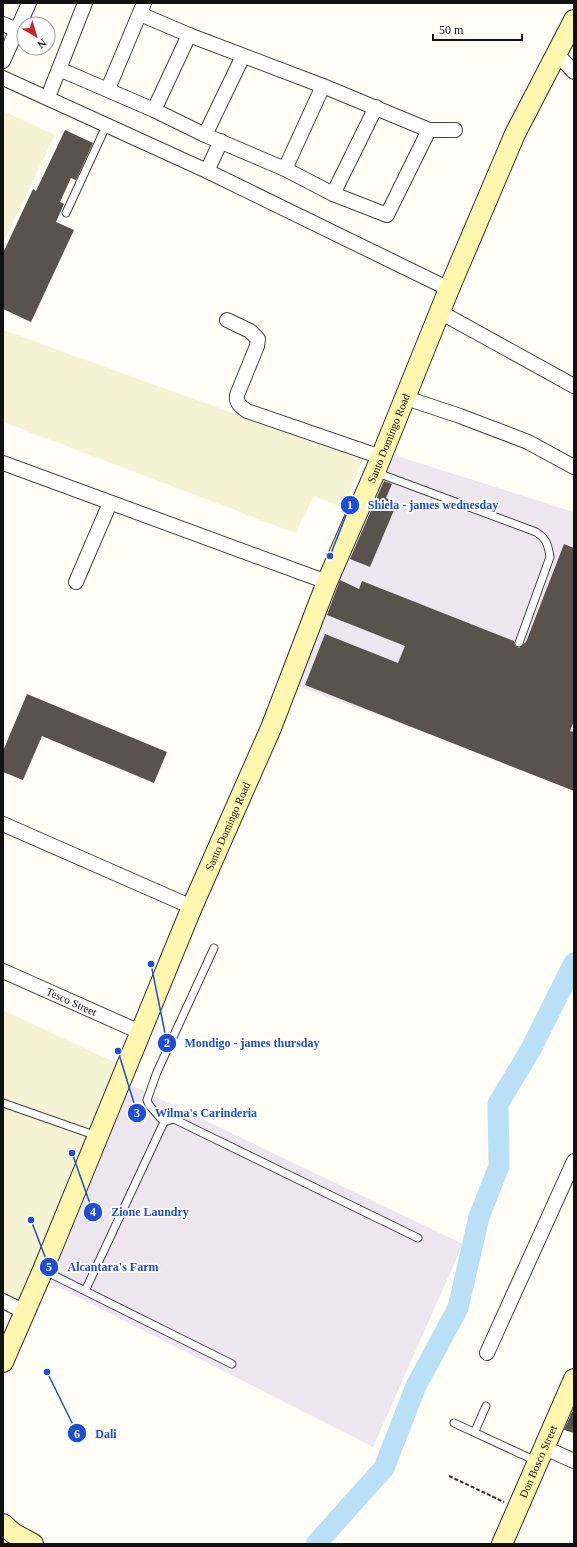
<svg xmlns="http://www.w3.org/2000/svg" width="577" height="1547" font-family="Georgia,serif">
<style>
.industrial{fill:#eee6ef}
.farmland{fill:#f6f3d4}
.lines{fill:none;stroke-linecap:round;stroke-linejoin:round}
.river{stroke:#b9e0f7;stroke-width:21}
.building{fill:#5a524d}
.lane-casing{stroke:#444;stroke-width:9}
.street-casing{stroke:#444;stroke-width:16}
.secondary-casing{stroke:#333;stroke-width:22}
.path{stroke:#333;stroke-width:2;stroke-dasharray:4 2;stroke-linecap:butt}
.lane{stroke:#fff;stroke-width:7}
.street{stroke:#fff;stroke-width:14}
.secondary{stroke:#fff6b0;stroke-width:20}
.labels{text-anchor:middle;stroke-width:4;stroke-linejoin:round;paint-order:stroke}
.street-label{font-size:11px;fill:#111;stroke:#fff}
.leader{fill:none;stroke:#1d4ed8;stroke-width:1.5}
.callout-dot{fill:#1d4ed8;stroke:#fff;stroke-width:1.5}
.mark-label{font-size:12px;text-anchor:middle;font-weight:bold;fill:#fff}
.callout-label{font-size:12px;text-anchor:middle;font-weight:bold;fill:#1d4ed8;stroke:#fff;stroke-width:4;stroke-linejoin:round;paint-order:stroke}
</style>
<rect width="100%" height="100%" fill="#fffdf5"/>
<path class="industrial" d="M 391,454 L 574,512 L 574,786 L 294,685 Z
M 131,1085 L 463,1244 L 373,1447 L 50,1283 Z"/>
<path class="farmland" d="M 3,111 L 55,135 L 3,243 Z
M 3,330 L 362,460 L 344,508 L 314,496 L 295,533 L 3,422 Z
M 3,1010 L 127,1068 L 18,1311 L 3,1304 Z"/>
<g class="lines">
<path class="river" d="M 316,1544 L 384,1468 L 416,1386 L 458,1308 L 479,1217 L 499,1166 L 498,1104 L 531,1049 L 574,963"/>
</g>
<path class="building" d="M 65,130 L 93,143 L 76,180 L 71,178 L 60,202 L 64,204 L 56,222 L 74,230 L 31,322 L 3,309 L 3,253 L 33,189 L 36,191 Z
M 384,481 L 392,484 L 386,498 L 397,503 L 370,567 L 350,559 Z
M 564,544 L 574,548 L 574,721 L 570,731 L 574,732 L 574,791 L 305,685 L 325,634 L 398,663 L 405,646 L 327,615 L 340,580 L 359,589 L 362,581 L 514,641 L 515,646 L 519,648 L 526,642 Z
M 27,694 L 167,752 L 154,783 L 42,736 L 23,780 L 3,772 L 3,751 Z
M 572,1412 L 574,1412 L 574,1433 L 564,1430 Z"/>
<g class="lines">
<defs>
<path id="lane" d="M 66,213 L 107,124
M 375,472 L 536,532 C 547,539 548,545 550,557 L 519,643
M 3,1103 L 97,1136
M 164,1122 L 149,1105 L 147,1100 L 157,1072 L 214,948
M 43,1270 L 232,1364
M 85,1291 L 164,1122 L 174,1119 L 418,1238
M 454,1423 L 536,1461
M 475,1431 L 486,1406"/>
<g id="street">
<path d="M 140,14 L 189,35 L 323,86 L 429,130 L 455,130"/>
<path d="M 3,24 L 17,30"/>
<path d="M 557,54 L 574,72"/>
<path d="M 3,61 L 29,3"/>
<path d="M 59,69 L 154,110 L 205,135 L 285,169 L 333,194 L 387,215 L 429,130"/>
<path d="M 3,78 L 207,171 L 449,289"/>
<path d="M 108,89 L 144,3"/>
<path d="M 48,97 L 85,3"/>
<path d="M 154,110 L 189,35"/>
<path d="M 205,135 L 243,56"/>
<path d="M 285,169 L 323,86"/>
<path d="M 207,171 L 221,141"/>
<path d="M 333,194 L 376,107"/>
<path d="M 440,312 L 574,386"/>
<path d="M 227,320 L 250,331 L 258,339 L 257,346 L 237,395 C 236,403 240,406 247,411 L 381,457"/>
<path d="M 406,398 L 460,416 L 528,442 L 574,467"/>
<path d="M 3,463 L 327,582"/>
<path d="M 76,582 L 110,503"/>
<path d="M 3,824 L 192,907"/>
<path id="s1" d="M 3,971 L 140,1032"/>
<path d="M 3,1301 L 25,1312"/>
<path d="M 487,1353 L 574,1161"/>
<path d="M 545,1448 L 574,1461"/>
</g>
<g id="secondary">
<path id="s2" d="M 3,1362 L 43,1270 L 192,907 L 271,728 L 327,582 L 375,472 L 449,289 L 515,134 L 574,20"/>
<path d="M 3,1524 L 13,1533 L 33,1544"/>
<path id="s3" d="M 502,1544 L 574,1379"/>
</g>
</defs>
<use href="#lane" class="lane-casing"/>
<use href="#street" class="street-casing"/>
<use href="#secondary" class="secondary-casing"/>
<path class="path" d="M 449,1476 L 504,1502"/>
<use href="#lane" class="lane"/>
<use href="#street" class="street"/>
<use href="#secondary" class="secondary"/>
</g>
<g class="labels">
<g class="street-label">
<text dy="4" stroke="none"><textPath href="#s2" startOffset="1001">Santo Domingo Road</textPath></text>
<text dy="4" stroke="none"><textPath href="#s2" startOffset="581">Santo Domingo Road</textPath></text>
<text dy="4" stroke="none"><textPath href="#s1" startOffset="75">Tesco Street</textPath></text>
<text dy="4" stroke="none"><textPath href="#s3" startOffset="90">Don Bosco Street</textPath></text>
</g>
</g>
<path class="leader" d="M330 556L350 505M151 964L167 1043M118 1051L137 1113M72 1153L93 1212M31 1220L49 1267M47 1372L77 1433"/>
<g class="callout-dot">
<circle cx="330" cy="556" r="4"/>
<circle cx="151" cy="964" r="4"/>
<circle cx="118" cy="1051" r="4"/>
<circle cx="72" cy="1153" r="4"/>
<circle cx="31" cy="1220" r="4"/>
<circle cx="47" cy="1372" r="4"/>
<circle cx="350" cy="505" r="10"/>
<circle cx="167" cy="1043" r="10"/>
<circle cx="137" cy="1113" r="10"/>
<circle cx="93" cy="1212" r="10"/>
<circle cx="49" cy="1267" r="10"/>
<circle cx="77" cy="1433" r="10"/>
</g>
<g class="mark-label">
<text x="350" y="509">1</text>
<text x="167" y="1047">2</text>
<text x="137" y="1117">3</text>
<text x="93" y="1216">4</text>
<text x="49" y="1271">5</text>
<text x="77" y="1438">6</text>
</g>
<g class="callout-label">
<text x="433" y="509">Shiela - james wednesday</text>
<text x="252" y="1047">Mondigo - james thursday</text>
<text x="206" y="1117">Wilma's Carinderia</text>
<text x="150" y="1216">Zione Laundry</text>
<text x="113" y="1271">Alcantara's Farm</text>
<text x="106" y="1438">Dali</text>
</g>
<rect width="577" height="1547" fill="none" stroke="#111111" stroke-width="8"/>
<g transform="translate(36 36) rotate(142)"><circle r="19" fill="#ffffff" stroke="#a0a0a0"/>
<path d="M0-3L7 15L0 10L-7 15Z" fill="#c4262e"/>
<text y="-6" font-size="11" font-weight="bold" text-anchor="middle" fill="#111111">N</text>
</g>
<path d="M433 34v6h89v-6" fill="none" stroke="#111111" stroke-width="2"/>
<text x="439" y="34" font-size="12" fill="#111111" stroke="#ffffff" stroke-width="3" paint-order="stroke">50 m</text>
</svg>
